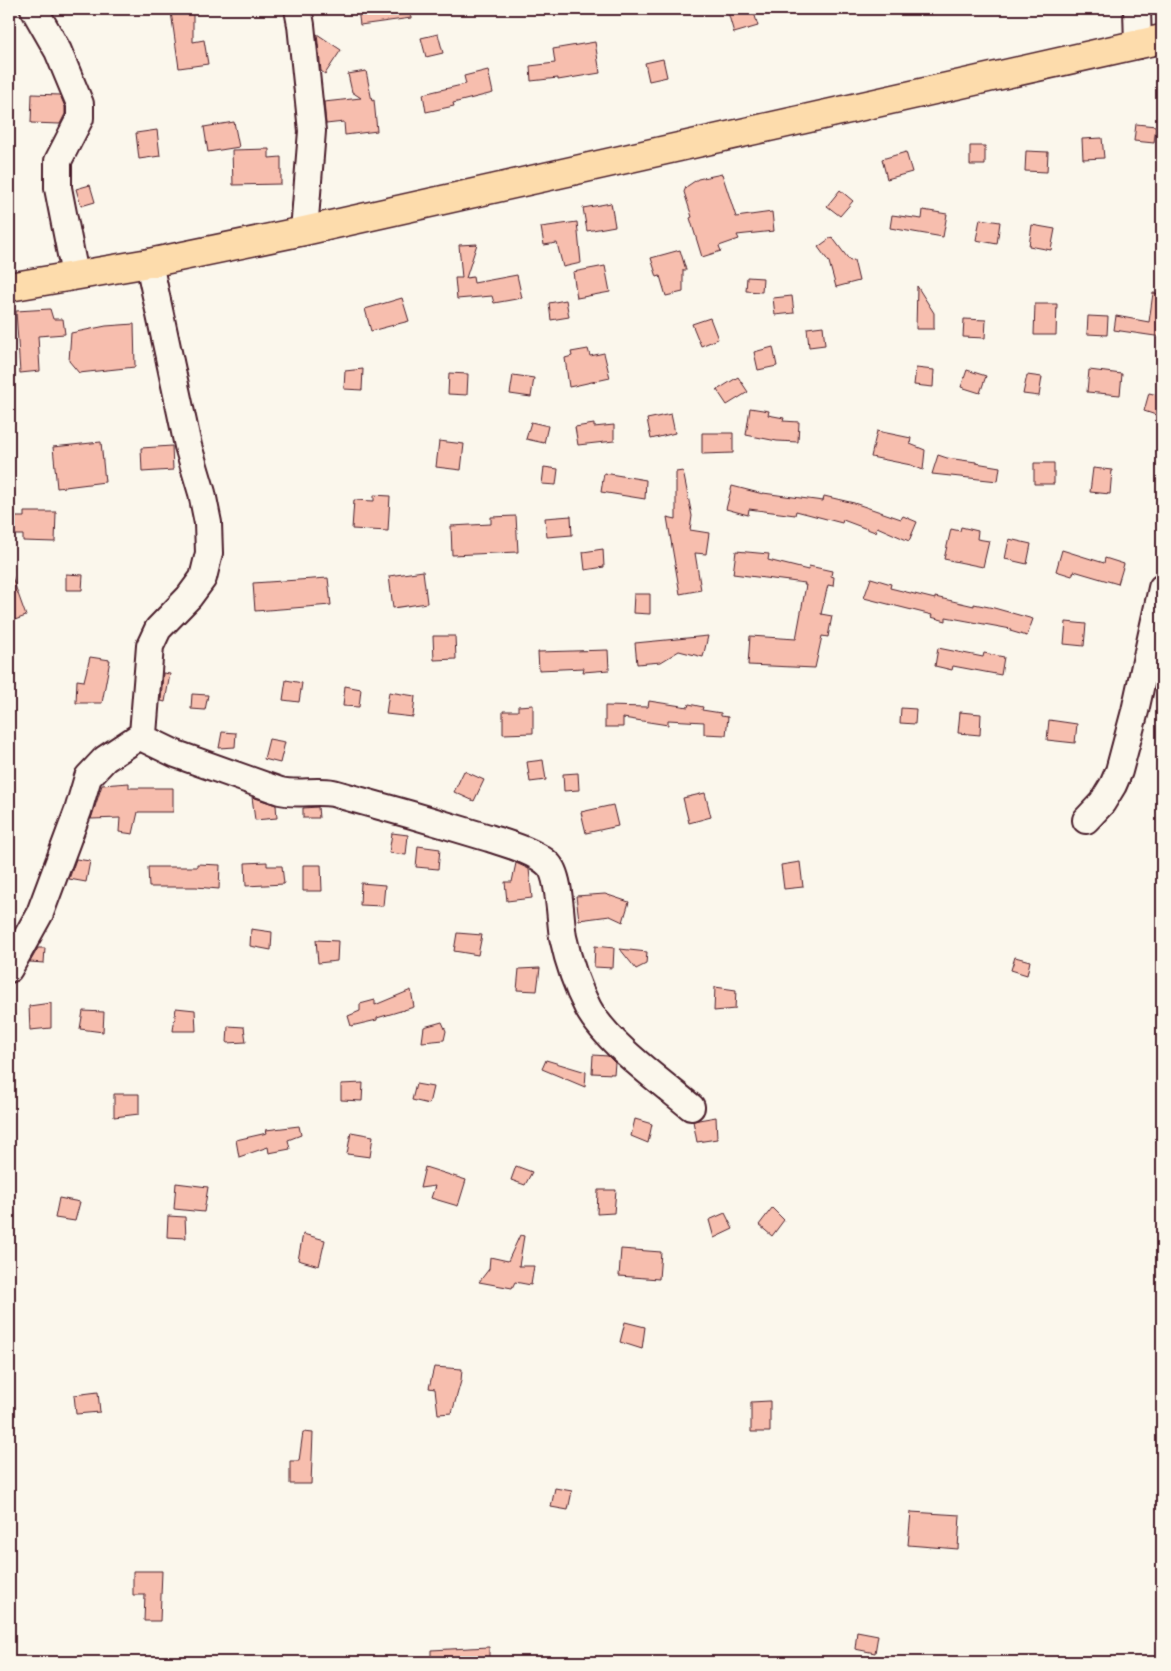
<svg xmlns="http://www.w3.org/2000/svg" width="1171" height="1671" font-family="'Indie Flower',sans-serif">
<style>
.building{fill:#f7beae;stroke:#4a1f2b}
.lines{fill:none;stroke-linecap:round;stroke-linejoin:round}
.minor-casing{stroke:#4a1f2b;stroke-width:30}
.major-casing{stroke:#4a1f2b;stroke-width:31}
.minor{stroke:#fbf7ec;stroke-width:26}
.major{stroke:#fddcac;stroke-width:28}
</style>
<rect width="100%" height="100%" fill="#fbf7ec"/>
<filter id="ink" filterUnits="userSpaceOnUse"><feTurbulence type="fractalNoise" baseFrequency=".02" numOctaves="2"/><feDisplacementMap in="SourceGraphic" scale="10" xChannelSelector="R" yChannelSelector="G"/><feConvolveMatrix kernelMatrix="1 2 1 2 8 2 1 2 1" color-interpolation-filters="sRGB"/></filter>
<g filter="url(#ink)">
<path class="building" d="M 358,9 L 410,9 L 411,18 L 360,25 Z
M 727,9 L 753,9 L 758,26 L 734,33 Z
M 171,12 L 193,14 L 193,42 L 204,40 L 208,64 L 179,68 Z
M 317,34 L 341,50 L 325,74 L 321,71 Z
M 438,34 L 443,53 L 426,57 L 421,38 Z
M 595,42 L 600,73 L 558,80 L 558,78 L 531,81 L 530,66 L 555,63 L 553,49 Z
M 663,59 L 667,77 L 649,81 L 645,63 Z
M 488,70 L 493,93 L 453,103 L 454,106 L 426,112 L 423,94 L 466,84 L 464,76 Z
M 366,71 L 372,101 L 374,100 L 377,131 L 345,135 L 344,122 L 326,124 L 324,102 L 361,98 L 352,92 L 348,74 Z
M 32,94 L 60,95 L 65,107 L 65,114 L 60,124 L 31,123 Z
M 234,122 L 239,147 L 208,152 L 204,127 Z
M 1136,124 L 1156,126 L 1154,143 L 1134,141 Z
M 157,130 L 160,156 L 139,159 L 136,133 Z
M 1102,138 L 1104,158 L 1083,159 L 1082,139 Z
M 970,146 L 985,146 L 985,165 L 970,165 Z
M 269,149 L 269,158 L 281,157 L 281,184 L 233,185 L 232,150 Z
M 1026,151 L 1048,152 L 1047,172 L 1025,171 Z
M 906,152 L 912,172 L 887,179 L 882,159 Z
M 722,174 L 736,217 L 772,212 L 774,231 L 737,235 L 739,239 L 719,246 L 721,251 L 702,257 L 690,218 L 692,217 L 684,192 L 686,187 L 698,179 Z
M 90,185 L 95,202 L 81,206 L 76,189 Z
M 840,190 L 853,201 L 840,216 L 827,206 Z
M 611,203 L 615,226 L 587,231 L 583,208 Z
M 923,210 L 947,214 L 943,237 L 890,228 L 892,215 L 922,219 Z
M 980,219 L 1000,222 L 997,244 L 976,240 Z
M 577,222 L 581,263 L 563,267 L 557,243 L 544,245 L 541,227 Z
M 1032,225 L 1055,229 L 1051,250 L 1029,246 Z
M 832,237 L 850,261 L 854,260 L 859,281 L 836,287 L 829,262 L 818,247 Z
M 477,244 L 466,278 L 473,277 L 474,283 L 517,275 L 522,298 L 494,303 L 492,296 L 457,299 L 455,278 L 462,278 L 459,245 Z
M 680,250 L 686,270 L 683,270 L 683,292 L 666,296 L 660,276 L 657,277 L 651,258 Z
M 605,266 L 610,292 L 577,298 L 573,272 Z
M 747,277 L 763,278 L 762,292 L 746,291 Z
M 917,286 L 934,313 L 934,329 L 916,329 Z
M 1153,293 L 1162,294 L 1162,337 L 1114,330 L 1116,316 L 1149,322 Z
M 792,296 L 794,313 L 775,315 L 773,298 Z
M 402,298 L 409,321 L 371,331 L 365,309 Z
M 566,300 L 569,317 L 551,320 L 549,303 Z
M 1035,304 L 1057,304 L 1056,335 L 1034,335 Z
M 50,309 L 53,319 L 63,319 L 65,334 L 38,336 L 40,371 L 20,373 L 16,311 Z
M 1088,316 L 1108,317 L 1107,335 L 1087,334 Z
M 710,318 L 718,339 L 701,346 L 692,324 Z
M 964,319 L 986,320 L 985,338 L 963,337 Z
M 134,324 L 135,367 L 79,373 L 69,361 L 71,333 L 106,326 Z
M 823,326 L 825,345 L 809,347 L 807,328 Z
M 773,347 L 777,366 L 758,370 L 754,352 Z
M 588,349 L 590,356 L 604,353 L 610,378 L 569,387 L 565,358 L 572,356 L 571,352 Z
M 916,368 L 934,370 L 933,387 L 914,385 Z
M 363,369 L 362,390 L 344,389 L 345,371 Z
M 967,370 L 986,376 L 980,393 L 961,387 Z
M 1089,370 L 1122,374 L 1120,395 L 1087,392 Z
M 449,373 L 468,374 L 467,395 L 448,394 Z
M 513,375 L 534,378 L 531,397 L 510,394 Z
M 1027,375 L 1042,377 L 1039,396 L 1023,394 Z
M 738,377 L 748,392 L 727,405 L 717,390 Z
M 1149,393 L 1162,396 L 1162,417 L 1144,411 Z
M 750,408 L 769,411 L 768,415 L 784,418 L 783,421 L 799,422 L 798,442 L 777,441 L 746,435 Z
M 671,414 L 675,433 L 651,439 L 647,419 Z
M 531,422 L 548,426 L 544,443 L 526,439 Z
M 594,424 L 594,427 L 614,425 L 614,441 L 578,445 L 575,427 Z
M 877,431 L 911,438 L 910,444 L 925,450 L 923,470 L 911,465 L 871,457 Z
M 702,433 L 733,433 L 733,453 L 702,454 Z
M 439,441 L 464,444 L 461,470 L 436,467 Z
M 101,442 L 105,482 L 57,488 L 53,447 Z
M 172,446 L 173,470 L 142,472 L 141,448 Z
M 938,455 L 947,458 L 976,462 L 976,463 L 1000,467 L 998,481 L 932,474 Z
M 1034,463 L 1054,463 L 1054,484 L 1034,484 Z
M 544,467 L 558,469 L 556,485 L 542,484 Z
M 1093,468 L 1112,470 L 1110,494 L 1090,492 Z
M 683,471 L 692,516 L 690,530 L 709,533 L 706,554 L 695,553 L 701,590 L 680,594 L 667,517 L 676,519 L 676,472 Z
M 604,473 L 646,480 L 645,499 L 601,492 Z
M 732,486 L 763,494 L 763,493 L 823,501 L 824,496 L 854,503 L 901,519 L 903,516 L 917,522 L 909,541 L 877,527 L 875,532 L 843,520 L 842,523 L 796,511 L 795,515 L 749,509 L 748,515 L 726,509 Z
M 374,495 L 390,496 L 388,531 L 352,529 L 354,500 L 374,501 Z
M 24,512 L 56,512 L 55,542 L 23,541 L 23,535 L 9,535 L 9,517 L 24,517 Z
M 516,516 L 518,552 L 452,555 L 451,526 L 491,524 L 491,517 Z
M 571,516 L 572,535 L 547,537 L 545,518 Z
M 961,527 L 978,531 L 977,539 L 989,541 L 983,567 L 944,559 L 951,529 L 960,531 Z
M 1009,539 L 1031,544 L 1027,564 L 1005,559 Z
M 603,549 L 604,567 L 585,570 L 583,552 Z
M 1062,550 L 1104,563 L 1105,558 L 1124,564 L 1118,584 L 1074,571 L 1072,576 L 1056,571 Z
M 736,551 L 769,554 L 768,560 L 808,570 L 809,566 L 832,571 L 831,576 L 834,577 L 833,586 L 828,585 L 821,614 L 832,616 L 828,637 L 822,636 L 815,668 L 748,665 L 750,636 L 796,639 L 806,585 L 804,585 L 805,583 L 733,574 Z
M 423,571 L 427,603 L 393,608 L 389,576 Z
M 9,574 L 11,574 L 26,616 L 9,622 Z
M 66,574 L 83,575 L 82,590 L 66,590 Z
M 328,578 L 331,605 L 255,611 L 253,583 Z
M 871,578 L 891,584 L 890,588 L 935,599 L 935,597 L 974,606 L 974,604 L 994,608 L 1033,619 L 1027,636 L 1010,631 L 1011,629 L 946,617 L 946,621 L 931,617 L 932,615 L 864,598 Z
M 634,594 L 650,594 L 650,614 L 633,613 Z
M 1066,622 L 1086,624 L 1084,646 L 1064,644 Z
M 433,636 L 455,636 L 456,659 L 434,660 Z
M 708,636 L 703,657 L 679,651 L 661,662 L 637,664 L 635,643 Z
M 938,648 L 983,657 L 984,653 L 1004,657 L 1001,675 L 953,666 L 952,670 L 935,666 Z
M 608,650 L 609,670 L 583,672 L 584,668 L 539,670 L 538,652 Z
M 90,657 L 110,660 L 102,703 L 76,703 L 77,680 L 84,681 Z
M 163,673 L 170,674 L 165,702 L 161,701 Z
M 286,680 L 302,683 L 299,702 L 283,700 Z
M 345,686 L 361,689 L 359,707 L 343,706 Z
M 389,692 L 415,696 L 413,717 L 386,714 Z
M 192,694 L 208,695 L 205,710 L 191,709 Z
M 649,701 L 688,707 L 689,704 L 703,707 L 702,710 L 721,713 L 721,716 L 728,717 L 726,735 L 704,734 L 704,722 L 668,720 L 668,725 L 623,718 L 623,727 L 605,727 L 605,706 L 648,707 Z
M 533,705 L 533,733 L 503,734 L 503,711 L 518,711 L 518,706 Z
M 901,708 L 916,709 L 915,724 L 900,723 Z
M 960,712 L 981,714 L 980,735 L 958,733 Z
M 1049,720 L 1077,724 L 1075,743 L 1047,740 Z
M 222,732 L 236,733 L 235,747 L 219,748 Z
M 269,739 L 285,742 L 280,763 L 264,759 Z
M 543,760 L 546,780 L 530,782 L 527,762 Z
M 464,771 L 484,780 L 474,801 L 454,792 Z
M 578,773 L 579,790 L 564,791 L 563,774 Z
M 129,783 L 129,788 L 173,788 L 173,812 L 138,812 L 133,834 L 119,832 L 120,818 L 91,819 L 102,785 Z
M 705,793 L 711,817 L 689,823 L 683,798 Z
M 252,797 L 276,805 L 277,818 L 255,820 Z
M 613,805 L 618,826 L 586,833 L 581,812 Z
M 318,807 L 319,818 L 303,818 L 303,808 Z
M 392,833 L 408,835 L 406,855 L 389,853 Z
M 418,846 L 440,849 L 438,869 L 416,867 Z
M 76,859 L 90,861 L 86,882 L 69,879 Z
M 267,862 L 267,866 L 282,866 L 284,884 L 246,886 L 245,863 Z
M 800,862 L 803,887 L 784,889 L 781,865 Z
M 516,863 L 529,869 L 532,898 L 507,901 L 505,882 L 512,882 Z
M 197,864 L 220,865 L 219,889 L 196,887 L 149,887 L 148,867 L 197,867 Z
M 303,865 L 321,865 L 322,891 L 303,891 Z
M 361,883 L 385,885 L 383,906 L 360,905 Z
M 605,894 L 629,902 L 623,922 L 610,916 L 579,920 L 576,896 Z
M 251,929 L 272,932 L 271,950 L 250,946 Z
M 457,933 L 482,935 L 478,955 L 454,951 Z
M 316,940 L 338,941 L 337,961 L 318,963 Z
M 595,946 L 614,948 L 613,968 L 594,967 Z
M 38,948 L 45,948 L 44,963 L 30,962 Z
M 620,949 L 647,952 L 646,964 L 636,969 Z
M 1015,957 L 1030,961 L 1027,975 L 1011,970 Z
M 540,968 L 537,991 L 517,990 L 519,969 Z
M 715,987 L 736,990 L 735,1009 L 714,1011 Z
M 411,990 L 414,1007 L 377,1018 L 377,1020 L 351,1026 L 348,1016 L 360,1011 L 360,1004 L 375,1000 L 375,1005 Z
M 51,1003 L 51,1028 L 30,1030 L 29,1006 Z
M 176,1008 L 195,1010 L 196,1031 L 173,1031 Z
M 83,1011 L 104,1012 L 103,1032 L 80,1029 Z
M 442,1022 L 446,1031 L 444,1040 L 422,1042 L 424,1027 Z
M 228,1026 L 244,1027 L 246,1042 L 227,1043 Z
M 593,1055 L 608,1056 L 615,1063 L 614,1074 L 592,1073 Z
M 546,1060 L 586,1072 L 585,1087 L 542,1069 Z
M 363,1083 L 362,1101 L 341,1100 L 341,1084 Z
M 416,1084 L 433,1087 L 429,1104 L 412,1100 Z
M 114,1094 L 139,1094 L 139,1114 L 114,1117 Z
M 716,1117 L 717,1139 L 697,1142 L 693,1121 Z
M 635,1119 L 652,1124 L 648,1143 L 631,1136 Z
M 299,1126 L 301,1135 L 288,1140 L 290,1149 L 269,1153 L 268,1147 L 239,1157 L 236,1140 L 267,1133 L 266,1130 Z
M 351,1132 L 373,1136 L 370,1157 L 347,1154 Z
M 516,1166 L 532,1172 L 525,1185 L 511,1180 Z
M 425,1167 L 466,1180 L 458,1206 L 431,1198 L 435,1186 L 420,1188 Z
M 176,1183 L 208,1187 L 204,1212 L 174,1209 Z
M 598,1190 L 616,1190 L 614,1213 L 597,1214 Z
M 59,1198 L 80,1202 L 75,1221 L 55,1218 Z
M 772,1208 L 784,1220 L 772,1236 L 759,1225 Z
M 725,1213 L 733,1229 L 714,1238 L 709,1220 Z
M 168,1216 L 185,1217 L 186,1238 L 167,1237 Z
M 303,1234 L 325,1240 L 319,1266 L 298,1260 Z
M 520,1235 L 524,1236 L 519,1266 L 534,1266 L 531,1285 L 515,1282 L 512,1288 L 479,1282 L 489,1269 L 490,1257 L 508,1261 Z
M 621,1249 L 661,1252 L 659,1279 L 619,1276 Z
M 625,1322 L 645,1327 L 642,1349 L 620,1342 Z
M 434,1367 L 462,1369 L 461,1381 L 452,1413 L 438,1414 L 435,1389 L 429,1388 Z
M 98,1392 L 100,1412 L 76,1414 L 74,1395 Z
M 770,1401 L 770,1432 L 751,1432 L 751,1402 Z
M 303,1432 L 313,1433 L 311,1484 L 290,1484 L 290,1461 L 299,1461 Z
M 555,1488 L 572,1491 L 568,1510 L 551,1507 Z
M 911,1512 L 960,1515 L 958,1549 L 908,1545 Z
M 133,1571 L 162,1571 L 160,1621 L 144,1621 L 145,1595 L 133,1595 Z
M 857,1631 L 878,1635 L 875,1653 L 855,1649 Z
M 489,1647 L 489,1662 L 431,1662 L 431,1650 Z"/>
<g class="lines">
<defs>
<path id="minor" d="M 34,9 L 58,51 L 80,104 L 80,118 L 58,161 L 58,188 L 75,275
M 298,9 L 301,25 L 312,131 L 304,231
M 1137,9 L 1138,45
M 143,734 L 147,740 L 176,754 L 280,791 C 297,795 315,790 333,793 C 385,807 437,822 489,838 C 507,844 534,851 548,864 C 560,875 560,919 563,937 C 568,960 577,987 588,1008 C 607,1043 660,1081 691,1107
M 1086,820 L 1102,803 L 1113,785 L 1119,771 L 1135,711 L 1162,588
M 9,969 L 40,913 L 78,811 L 88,777 L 105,759 L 143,734 L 150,646 L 158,629 L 189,597 L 203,578 L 209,553 L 208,523 L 202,493 L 188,446 L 149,263"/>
<path id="major" d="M 9,287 L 149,263 L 304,231 L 1162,39"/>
</defs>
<use href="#minor" class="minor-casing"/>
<use href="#major" class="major-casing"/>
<use href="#minor" class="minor"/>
<use href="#major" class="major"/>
</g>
</g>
<rect width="1171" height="1671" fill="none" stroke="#fbf7ec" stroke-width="30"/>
<rect x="15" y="15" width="1141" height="1641" fill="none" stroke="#4a1f2b" stroke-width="2" filter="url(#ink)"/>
</svg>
